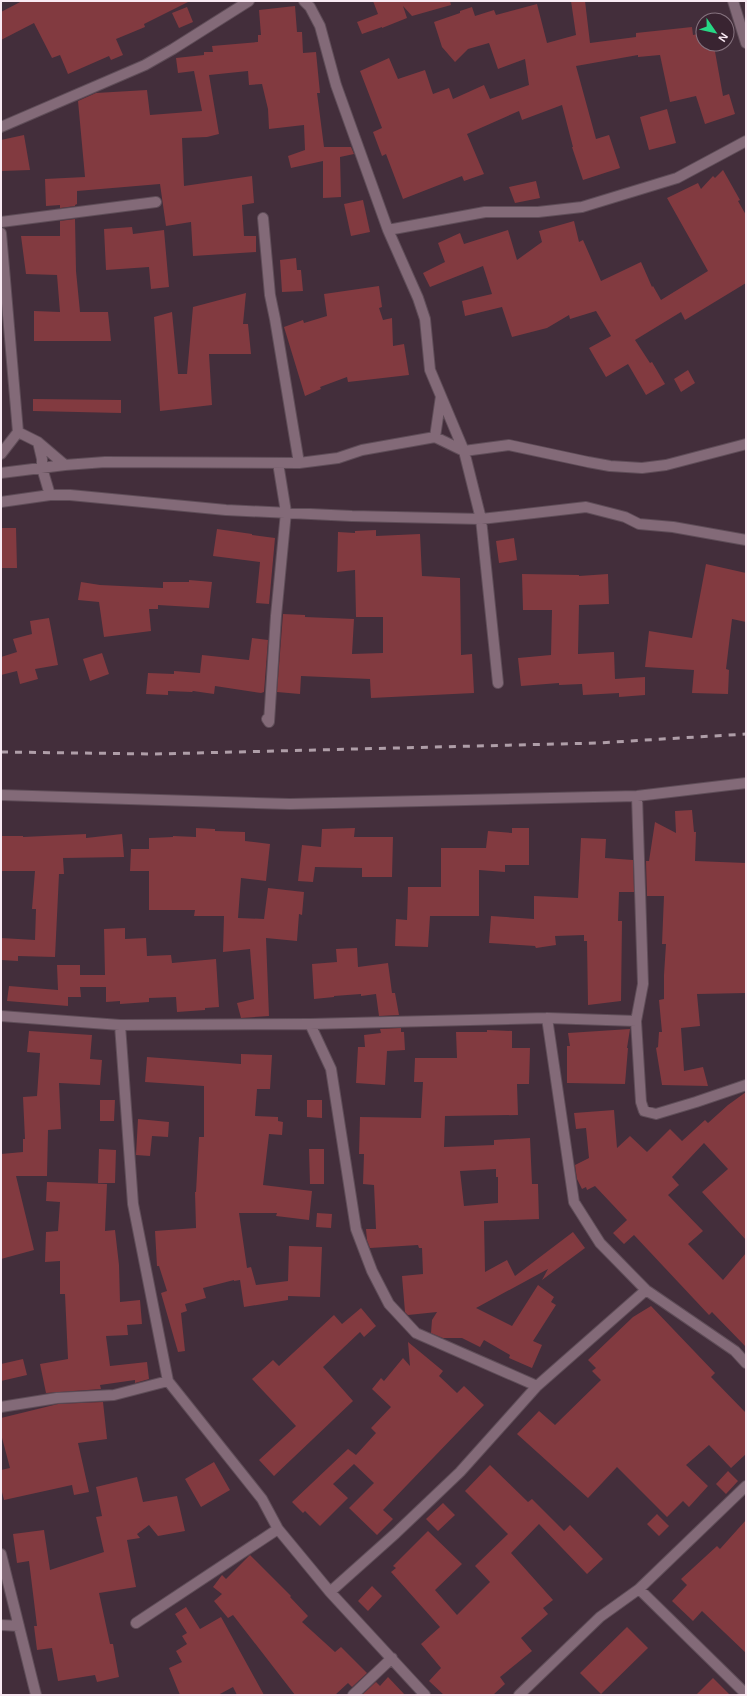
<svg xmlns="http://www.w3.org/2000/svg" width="747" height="1696" font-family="Helvetica,sans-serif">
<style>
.building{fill:#823a40;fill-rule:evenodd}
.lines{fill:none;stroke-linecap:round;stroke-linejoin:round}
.street-casing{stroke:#5f4d58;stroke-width:12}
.street{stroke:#836a78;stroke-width:10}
.rail{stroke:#af9ea8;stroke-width:3;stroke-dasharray:7 7;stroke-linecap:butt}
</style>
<rect width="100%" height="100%" fill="#432e3b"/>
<path class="building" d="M 22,1 L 190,1 L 144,24 L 145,27 L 116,39 L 123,55 L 111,60 L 109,56 L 68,74 L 60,55 L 52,58 L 34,23 L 1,40 L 1,12 Z
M 373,1 L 450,1 L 451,5 L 412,16 L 403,6 L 407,18 L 382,28 L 382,27 L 362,34 L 357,22 L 378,14 Z
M 571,1 L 585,1 L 590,43 L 636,37 L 636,33 L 692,27 L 693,35 L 703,33 L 703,44 L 718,44 L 714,46 L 723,96 L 729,94 L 735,114 L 705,124 L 696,96 L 670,102 L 660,55 L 638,57 L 638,55 L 576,66 L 596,139 L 609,135 L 620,168 L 583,180 L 572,147 L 573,147 L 562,105 L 522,120 L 519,111 L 467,134 L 484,174 L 464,181 L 462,176 L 403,199 L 386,154 L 382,156 L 373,132 L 382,128 L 360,71 L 389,58 L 398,79 L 425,70 L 433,94 L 449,88 L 453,99 L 484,85 L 490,99 L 529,85 L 525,59 L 498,69 L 489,43 L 468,49 L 455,62 L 442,47 L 434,22 L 460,13 L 460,11 L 472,7 L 475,16 L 494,10 L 496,15 L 537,4 L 547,43 L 576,35 Z
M 295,6 L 297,32 L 302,32 L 303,53 L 316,52 L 320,93 L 317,93 L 324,147 L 351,147 L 354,154 L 340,157 L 341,197 L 323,198 L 323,161 L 291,168 L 288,156 L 305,150 L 304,125 L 269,129 L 268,109 L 262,84 L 249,85 L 248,71 L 209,75 L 219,134 L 207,137 L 182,138 L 184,186 L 252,176 L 254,203 L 242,205 L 244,236 L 256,236 L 256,252 L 193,256 L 191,222 L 166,226 L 160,184 L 77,191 L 77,204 L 75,205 L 75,206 L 60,208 L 60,205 L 46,206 L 45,179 L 85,177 L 78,101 L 96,93 L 147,90 L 150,115 L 202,111 L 194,71 L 178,73 L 176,58 L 204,55 L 204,52 L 213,52 L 212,46 L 258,42 L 258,35 L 261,35 L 259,10 Z
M 187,7 L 193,22 L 179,28 L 172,13 Z
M 667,109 L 676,143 L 649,150 L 640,117 Z
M 24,135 L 30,170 L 1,171 L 1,140 Z
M 723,170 L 740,200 L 738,201 L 746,215 L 746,283 L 685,320 L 681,312 L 635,340 L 650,363 L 652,362 L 665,384 L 646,395 L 628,364 L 606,377 L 589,348 L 611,336 L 596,311 L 570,319 L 569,315 L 547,328 L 512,337 L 502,307 L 465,316 L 462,301 L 492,294 L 483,266 L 430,287 L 423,273 L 445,262 L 438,243 L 460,233 L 464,244 L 508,230 L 517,260 L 542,242 L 539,231 L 574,221 L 579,242 L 583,240 L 601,281 L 641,262 L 652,287 L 653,286 L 661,300 L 708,271 L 667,198 L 698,183 L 701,189 L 713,176 L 715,178 Z
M 536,181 L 540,198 L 515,203 L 509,187 Z
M 363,200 L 370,232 L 351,236 L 344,204 Z
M 75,219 L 76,271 L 80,312 L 108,312 L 111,341 L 34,341 L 34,311 L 60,312 L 57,275 L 26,274 L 21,236 L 60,236 L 60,221 Z
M 132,227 L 133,234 L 164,230 L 169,287 L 151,289 L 149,267 L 106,270 L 104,229 Z
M 296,258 L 297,270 L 301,270 L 303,291 L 282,292 L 280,260 Z
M 379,286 L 382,307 L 379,308 L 383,320 L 392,318 L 393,346 L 404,344 L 409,375 L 348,382 L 347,377 L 320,387 L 321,389 L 305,396 L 284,327 L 303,320 L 304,323 L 327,316 L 324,294 Z
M 246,293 L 243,324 L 248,324 L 251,354 L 209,354 L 212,405 L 160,411 L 154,317 L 172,312 L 178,374 L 187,374 L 193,307 Z
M 688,370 L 695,383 L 681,392 L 674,379 Z
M 33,399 L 121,400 L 121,413 L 33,411 Z
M 1,528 L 16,528 L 17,568 L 1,568 Z
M 217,529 L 252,534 L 252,535 L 275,538 L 269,604 L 256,603 L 260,562 L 213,556 Z
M 376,530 L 376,536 L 420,534 L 422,576 L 460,578 L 461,655 L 472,654 L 474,693 L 371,698 L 370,679 L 301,676 L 300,694 L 277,692 L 283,614 L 305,615 L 305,617 L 354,619 L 352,654 L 383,653 L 383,617 L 356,617 L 355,570 L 337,572 L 338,532 L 355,533 L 355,531 Z
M 514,538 L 517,560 L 499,563 L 496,541 Z
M 706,564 L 746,573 L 746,622 L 732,619 L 726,669 L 729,670 L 728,694 L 692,693 L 694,670 L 645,667 L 649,631 L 692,638 Z
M 522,574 L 579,575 L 579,576 L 608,574 L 609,604 L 579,605 L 578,654 L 614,652 L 615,679 L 645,677 L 645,695 L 619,697 L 619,693 L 583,695 L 582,684 L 559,685 L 559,683 L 521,686 L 518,658 L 551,655 L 552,610 L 523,610 Z
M 189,580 L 212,582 L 209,608 L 158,605 L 158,609 L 149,609 L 151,631 L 104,637 L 99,602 L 78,600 L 81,582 L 100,585 L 163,588 L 163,582 L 189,582 Z
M 49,618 L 58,665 L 35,669 L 38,679 L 20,684 L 17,671 L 1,675 L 1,657 L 17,652 L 13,639 L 32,634 L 30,621 Z
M 252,638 L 268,640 L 264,692 L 261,693 L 215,686 L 214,694 L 193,691 L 192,692 L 168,691 L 168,695 L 146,694 L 148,673 L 174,674 L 174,671 L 200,673 L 202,655 L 249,660 Z
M 102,653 L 109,674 L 90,681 L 83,659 Z
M 692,810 L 694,832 L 696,832 L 695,861 L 746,863 L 746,993 L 697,994 L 700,1026 L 681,1028 L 684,1071 L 703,1067 L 708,1086 L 662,1085 L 656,1048 L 658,1047 L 659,1032 L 662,1032 L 659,1000 L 664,999 L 664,975 L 666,944 L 662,944 L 664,896 L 647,896 L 646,861 L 649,861 L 655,822 L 676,833 L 675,811 Z
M 196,828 L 215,829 L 215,831 L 245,832 L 245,841 L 270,844 L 266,881 L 241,878 L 238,918 L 264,919 L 268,888 L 304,892 L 302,915 L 299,914 L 297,941 L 266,938 L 269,1016 L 241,1018 L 237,1003 L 254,999 L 250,949 L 223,952 L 224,916 L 194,916 L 195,910 L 149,910 L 149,871 L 130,871 L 131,849 L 149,849 L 149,838 L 173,837 L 173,836 L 196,837 Z
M 355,828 L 354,837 L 393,837 L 392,877 L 362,877 L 362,868 L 315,867 L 313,882 L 298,881 L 302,845 L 321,847 L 322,829 Z
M 512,828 L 529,828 L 529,865 L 505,865 L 505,872 L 479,870 L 479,916 L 430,916 L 428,947 L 395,946 L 396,919 L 407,920 L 408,887 L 441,887 L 441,848 L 486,848 L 488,831 L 512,833 Z
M 86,834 L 86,838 L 122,834 L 124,857 L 63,858 L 64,874 L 59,874 L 55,957 L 18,956 L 18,961 L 1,960 L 1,938 L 35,940 L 36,909 L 32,909 L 35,871 L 1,871 L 1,836 L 23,836 L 23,837 Z
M 581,838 L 606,839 L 605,858 L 633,860 L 634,892 L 619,892 L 618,921 L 622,921 L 621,1001 L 588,1005 L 587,941 L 584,941 L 584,935 L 555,936 L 556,945 L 536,948 L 535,946 L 489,943 L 491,916 L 534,919 L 534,896 L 578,898 Z
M 125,928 L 125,939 L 146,938 L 147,956 L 171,955 L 172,963 L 216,959 L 219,1007 L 205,1008 L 205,1010 L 177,1012 L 176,997 L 149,998 L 149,1002 L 120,1004 L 120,1001 L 106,1002 L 106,987 L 80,987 L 81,997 L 68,997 L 68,1006 L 7,1001 L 9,986 L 58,990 L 57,965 L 80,965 L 80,975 L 105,975 L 104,929 Z
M 357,948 L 358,967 L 388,963 L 392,993 L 395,993 L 399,1015 L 379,1016 L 376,994 L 361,996 L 361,994 L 334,996 L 334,997 L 314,999 L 312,964 L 337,962 L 336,949 Z
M 401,1028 L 401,1032 L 404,1032 L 405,1050 L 387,1051 L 385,1085 L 356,1083 L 358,1047 L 365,1047 L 364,1035 L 381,1033 L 380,1029 Z
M 630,1029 L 627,1048 L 628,1048 L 625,1084 L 567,1083 L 567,1046 L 570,1046 L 568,1033 Z
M 487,1030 L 512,1031 L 512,1048 L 530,1048 L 529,1084 L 517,1084 L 518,1115 L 445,1116 L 444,1147 L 494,1145 L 494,1140 L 530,1138 L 532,1184 L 538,1184 L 539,1219 L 484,1221 L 485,1272 L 507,1260 L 515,1276 L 573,1232 L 585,1248 L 542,1280 L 548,1269 L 476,1308 L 512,1326 L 538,1285 L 554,1297 L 551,1302 L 556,1305 L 533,1341 L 542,1345 L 532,1368 L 509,1358 L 510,1355 L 484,1340 L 480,1347 L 462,1338 L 443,1338 L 431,1333 L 432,1320 L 437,1312 L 408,1315 L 405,1312 L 402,1276 L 423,1274 L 422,1248 L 419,1248 L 418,1245 L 370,1248 L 367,1240 L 366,1229 L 376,1229 L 374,1185 L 363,1184 L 364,1154 L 359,1154 L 360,1117 L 421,1118 L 423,1082 L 414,1082 L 415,1058 L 457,1058 L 456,1032 L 487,1032 ZM 496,1169 L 496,1177 L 498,1177 L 498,1203 L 464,1206 L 460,1171 Z
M 29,1031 L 92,1035 L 90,1059 L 102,1060 L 100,1085 L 59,1083 L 61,1129 L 48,1130 L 47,1176 L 16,1176 L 34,1250 L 1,1259 L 1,1154 L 23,1152 L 23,1139 L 25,1139 L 23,1097 L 37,1096 L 40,1053 L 27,1052 Z
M 241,1054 L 272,1055 L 270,1089 L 257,1089 L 255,1116 L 278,1117 L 278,1121 L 283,1122 L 282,1135 L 269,1134 L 263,1185 L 312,1191 L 309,1220 L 276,1216 L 277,1213 L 239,1213 L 247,1268 L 251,1267 L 256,1285 L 288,1281 L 289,1246 L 322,1247 L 320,1297 L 288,1296 L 288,1300 L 244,1307 L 240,1280 L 234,1281 L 234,1280 L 203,1288 L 206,1298 L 185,1304 L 187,1311 L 181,1313 L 185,1351 L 178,1352 L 161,1293 L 167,1291 L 159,1266 L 157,1266 L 155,1231 L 196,1228 L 195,1192 L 196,1192 L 199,1137 L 204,1137 L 204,1086 L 145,1082 L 147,1057 L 241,1064 Z
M 746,1092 L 746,1240 L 702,1192 L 728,1169 L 704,1143 L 672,1177 L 679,1185 L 668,1195 L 703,1231 L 688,1244 L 723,1280 L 746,1253 L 746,1347 L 712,1312 L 709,1315 L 634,1235 L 624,1244 L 613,1233 L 627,1220 L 595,1186 L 587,1190 L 586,1187 L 582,1189 L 577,1179 L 575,1165 L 589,1158 L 586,1128 L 576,1129 L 574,1113 L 614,1110 L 617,1148 L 630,1136 L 647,1152 L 670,1129 L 682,1141 L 705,1120 L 708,1123 L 728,1105 Z
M 100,1100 L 115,1100 L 114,1121 L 100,1121 Z
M 307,1100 L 322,1100 L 322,1118 L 307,1117 Z
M 138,1119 L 169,1122 L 168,1137 L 152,1136 L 150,1156 L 136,1155 Z
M 99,1149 L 116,1150 L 115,1183 L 98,1183 Z
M 309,1149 L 324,1149 L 324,1184 L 310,1184 Z
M 47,1182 L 107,1184 L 105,1231 L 115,1230 L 119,1265 L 120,1302 L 140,1300 L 142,1324 L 127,1325 L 128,1335 L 106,1336 L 110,1366 L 147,1362 L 149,1379 L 135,1383 L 135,1380 L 100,1385 L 101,1389 L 46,1393 L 40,1364 L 68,1359 L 65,1294 L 60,1294 L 60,1261 L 45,1262 L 46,1232 L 58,1231 L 60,1202 L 46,1201 Z
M 317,1213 L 332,1214 L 331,1228 L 316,1227 Z
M 651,1306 L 715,1373 L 711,1377 L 746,1413 L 746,1454 L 731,1468 L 709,1445 L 686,1465 L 708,1486 L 689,1507 L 683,1501 L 667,1517 L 617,1467 L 588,1498 L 517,1434 L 539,1411 L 555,1425 L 601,1380 L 592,1371 L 596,1368 L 588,1360 L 633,1317 Z
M 361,1308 L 376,1326 L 364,1337 L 360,1332 L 323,1367 L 353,1401 L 274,1476 L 259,1460 L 296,1426 L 252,1379 L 273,1360 L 279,1366 L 334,1315 L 342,1324 Z
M 408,1342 L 443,1371 L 439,1376 L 457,1393 L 464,1386 L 484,1405 L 383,1510 L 393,1519 L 377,1535 L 349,1508 L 374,1483 L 354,1464 L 333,1484 L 348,1498 L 320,1526 L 305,1511 L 303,1513 L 292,1502 L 348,1449 L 356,1455 L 376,1433 L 371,1428 L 391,1407 L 372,1389 L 381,1378 L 384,1381 L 403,1358 L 410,1366 Z
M 23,1359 L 27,1375 L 1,1381 L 1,1364 Z
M 103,1402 L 107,1439 L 78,1443 L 89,1492 L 74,1495 L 72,1485 L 4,1500 L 1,1488 L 1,1470 L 10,1468 L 1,1434 L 1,1418 L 58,1404 Z
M 214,1462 L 230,1490 L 201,1507 L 185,1479 Z
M 490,1465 L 528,1502 L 532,1499 L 564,1531 L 570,1525 L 603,1559 L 587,1574 L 539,1524 L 511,1553 L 553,1600 L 543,1608 L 548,1614 L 521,1638 L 532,1651 L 500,1677 L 505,1684 L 493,1695 L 444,1695 L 429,1681 L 441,1668 L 421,1644 L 440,1627 L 391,1572 L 396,1568 L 393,1566 L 428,1531 L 462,1564 L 435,1590 L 457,1615 L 490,1582 L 475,1566 L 508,1534 L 465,1491 Z
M 728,1471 L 738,1481 L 726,1494 L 716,1484 Z
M 137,1477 L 143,1502 L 177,1496 L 185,1531 L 158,1536 L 149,1525 L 137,1534 L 140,1538 L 127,1540 L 136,1587 L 99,1593 L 110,1644 L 113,1644 L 119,1677 L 97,1682 L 95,1675 L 58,1681 L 52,1648 L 37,1650 L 34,1626 L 37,1626 L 29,1561 L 17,1563 L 13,1534 L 44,1530 L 50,1570 L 104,1552 L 96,1517 L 102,1516 L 96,1487 Z
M 443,1503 L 455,1515 L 438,1531 L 426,1519 Z
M 657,1514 L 669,1526 L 659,1536 L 647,1524 Z
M 746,1520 L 746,1653 L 702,1611 L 693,1621 L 672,1601 L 687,1585 L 681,1579 L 717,1546 L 720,1549 Z
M 250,1555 L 291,1596 L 290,1597 L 308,1616 L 302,1622 L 335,1652 L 341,1647 L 367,1673 L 352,1687 L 348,1683 L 335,1695 L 295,1695 L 233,1615 L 228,1618 L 214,1601 L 222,1594 L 213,1587 L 222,1575 L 226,1579 Z
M 372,1586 L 382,1596 L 368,1611 L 358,1601 Z
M 186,1607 L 200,1629 L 221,1617 L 264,1695 L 237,1695 L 233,1687 L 218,1695 L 180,1695 L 169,1668 L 182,1662 L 176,1651 L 187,1644 L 182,1636 L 187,1633 L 175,1614 Z
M 627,1627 L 648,1648 L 601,1694 L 580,1673 Z
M 388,1677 L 405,1695 L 362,1695 L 376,1682 L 380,1686 Z
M 713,1678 L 730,1695 L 696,1695 Z"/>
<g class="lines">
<defs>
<path id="street" d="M 304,1 L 310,7 L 320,26 L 336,85 L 388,230 L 418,298 L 425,319 L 430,370 L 464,451 L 481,519 L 498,683
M 733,1 L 746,43
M 1,127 L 145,65 L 173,49 L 249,1
M 263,218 L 270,295 L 275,319 L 299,463
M 1,222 L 156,202
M 388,230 L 485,212 L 538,212 L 582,207 L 677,178 L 746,141
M 1,233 L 18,432 L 1,454
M 18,432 L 38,442 L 65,465
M 435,437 L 441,396
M 38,442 L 42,459 L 42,468 L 50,495
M 1,473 L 65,465 L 105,462 L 299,463 L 338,458 L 362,450 L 435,437 L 464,451 L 509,445 L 588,462 L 610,466 L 642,468 L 666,465 L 746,444
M 1,502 L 50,495 L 70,495 L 226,510 L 352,516 L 481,519 L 586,507 L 625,517 L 639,524 L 673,527 L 746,540
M 267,719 L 269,722 L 276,616 L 286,512 L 278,463
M 1,795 L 290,804 L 637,796 L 746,783
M 637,796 L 643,984 L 636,1021 L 641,1102 L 644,1111 L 656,1114 L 696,1102 L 746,1085
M 1,1016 L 120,1025 L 310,1024 L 547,1018 L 636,1021
M 547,1018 L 574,1202 L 600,1243 L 646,1290 L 735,1351 L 746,1363
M 310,1024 L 331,1069 L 356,1229 L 372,1271 L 389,1304 L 416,1333 L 537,1386
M 120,1025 L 133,1204 L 168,1381 L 262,1499 L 278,1529 L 330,1592 L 425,1695
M 1,1407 L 57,1398 L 114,1395 L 168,1381
M 1,1554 L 36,1695
M 639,1589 L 746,1694
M 330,1592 L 396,1533 L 460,1472 L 537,1386 L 646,1290
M 136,1623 L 278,1529
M 1,1625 L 19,1626
M 353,1695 L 392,1658
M 519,1695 L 600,1617 L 639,1589 L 746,1486"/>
</defs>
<use href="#street" class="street-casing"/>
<use href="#street" class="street"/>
<path class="rail" d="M 1,752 L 155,754 L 597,743 L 746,734"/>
</g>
<rect width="747" height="1696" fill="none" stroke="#f9eaf3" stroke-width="4"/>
<g transform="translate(715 32) rotate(124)"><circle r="19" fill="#392431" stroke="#86737f"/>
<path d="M0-3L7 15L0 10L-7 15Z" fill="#27d885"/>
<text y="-6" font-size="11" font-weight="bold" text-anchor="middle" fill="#f9eaf3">N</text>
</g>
</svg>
